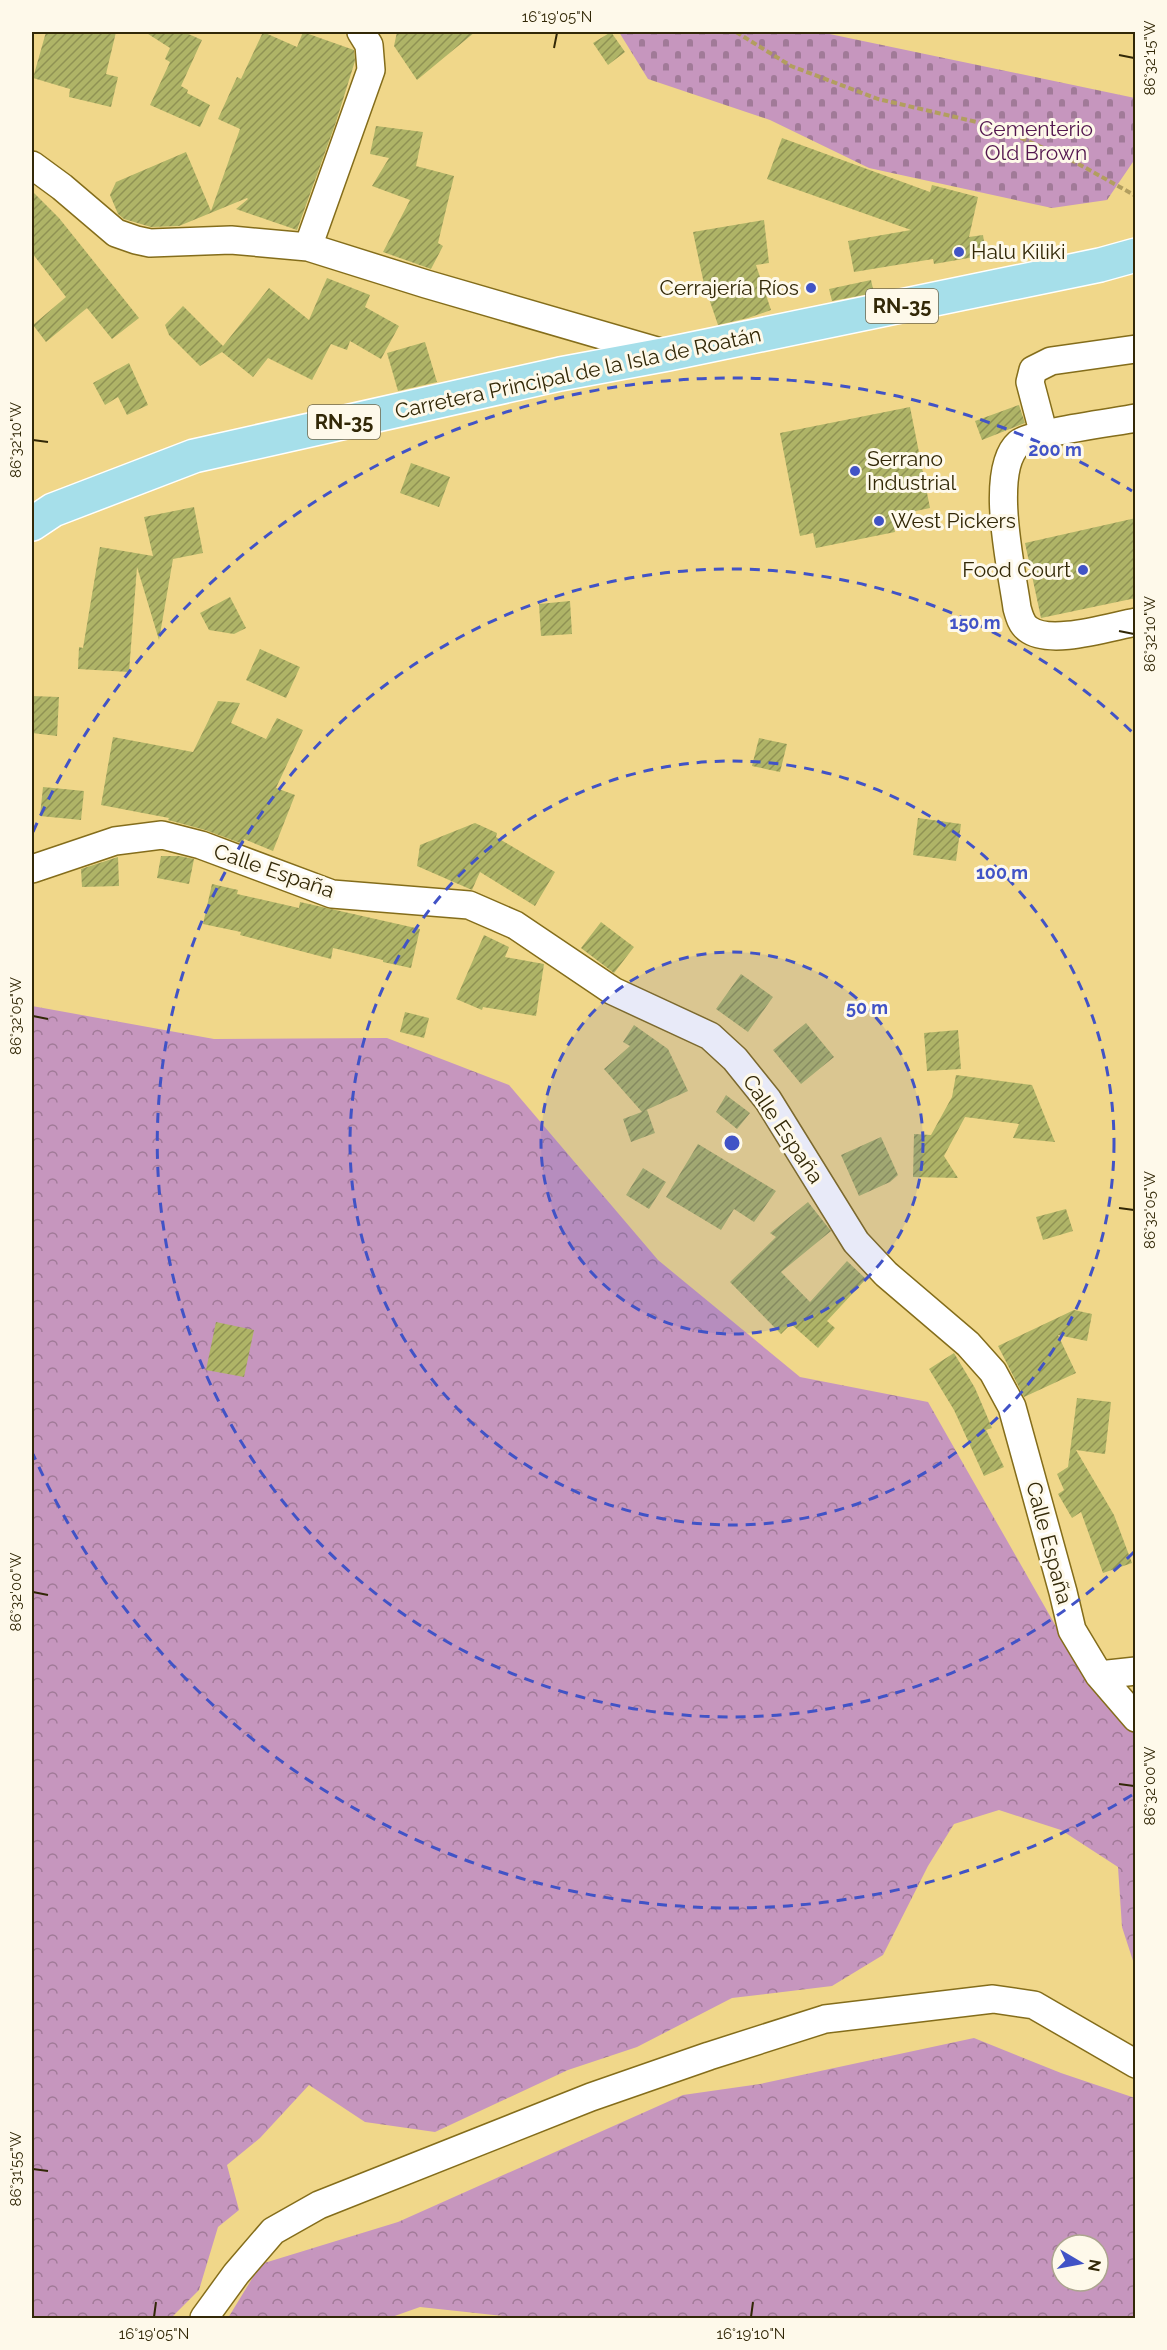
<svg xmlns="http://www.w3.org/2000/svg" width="1167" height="2350" font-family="Raleway,sans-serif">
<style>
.forest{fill:url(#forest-crowns);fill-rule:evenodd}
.cemetery{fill:url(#cemetery-stones)}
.building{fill:url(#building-hatch)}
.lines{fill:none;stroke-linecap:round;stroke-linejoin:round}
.minor-casing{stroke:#846d1b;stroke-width:30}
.major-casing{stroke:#fff;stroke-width:36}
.path{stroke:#b29e5f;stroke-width:4;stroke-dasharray:6 3;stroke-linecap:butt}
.minor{stroke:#fff;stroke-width:27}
.major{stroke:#a6dfea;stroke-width:33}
.ticks{fill:none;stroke:#322807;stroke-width:2}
.ring{fill:none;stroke:#4153c6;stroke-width:3;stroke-dasharray:10 8}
.poi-dot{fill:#4153c6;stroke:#fef9ea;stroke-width:2}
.labels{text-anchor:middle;stroke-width:6;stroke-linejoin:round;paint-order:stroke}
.shield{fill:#fef9ea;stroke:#6f674b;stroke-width:1.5}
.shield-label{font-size:20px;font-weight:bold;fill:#322807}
.park-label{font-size:21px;fill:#53164e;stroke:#fef9ea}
.poi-label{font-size:21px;fill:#322807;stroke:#fef9ea;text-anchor:start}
.street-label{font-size:21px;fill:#322807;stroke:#fef9ea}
.centre{fill:#4153c6;stroke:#fef9ea;stroke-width:3}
.ring-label{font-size:18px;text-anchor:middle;font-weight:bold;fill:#4153c6;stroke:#fef9ea;stroke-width:6;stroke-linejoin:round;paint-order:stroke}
.neatline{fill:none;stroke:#322807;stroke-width:2}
.ticks-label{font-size:15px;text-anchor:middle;fill:#322807}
</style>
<defs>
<pattern id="forest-crowns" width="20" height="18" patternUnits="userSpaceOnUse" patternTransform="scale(1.5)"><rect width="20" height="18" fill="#c696be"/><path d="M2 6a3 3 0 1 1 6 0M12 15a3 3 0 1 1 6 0" fill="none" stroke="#a17a98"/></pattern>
<pattern id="cemetery-stones" width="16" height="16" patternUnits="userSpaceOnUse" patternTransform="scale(1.5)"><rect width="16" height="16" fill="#c696be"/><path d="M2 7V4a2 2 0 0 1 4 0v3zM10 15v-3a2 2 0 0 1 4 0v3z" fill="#a17a98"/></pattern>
<pattern id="building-hatch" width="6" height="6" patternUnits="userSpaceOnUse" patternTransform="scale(1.5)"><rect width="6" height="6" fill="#afb467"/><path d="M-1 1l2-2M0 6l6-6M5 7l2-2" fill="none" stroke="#8f9253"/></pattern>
</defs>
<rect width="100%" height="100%" fill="#f0d78a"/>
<path class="forest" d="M 32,1006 L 214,1039 L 387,1038 L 509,1085 L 658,1260 L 800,1377 L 928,1402 L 1066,1644 L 1135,1729 L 1135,1967 L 1122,1927 L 1118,1867 L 1061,1830 L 999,1810 L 954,1824 L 928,1866 L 883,1955 L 832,1986 L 732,1998 L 637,2047 L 568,2070 L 435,2132 L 365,2122 L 309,2085 L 260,2138 L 227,2165 L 239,2210 L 218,2227 L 199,2290 L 171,2318 L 32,2318 Z
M 974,2038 L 1061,2073 L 1135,2098 L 1135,2318 L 522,2318 L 420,2307 L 389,2318 L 228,2318 L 261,2264 L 398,2222 L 683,2095 L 760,2084 ZM 1062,2245 L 1098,2245 L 1098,2281 L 1062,2281 Z"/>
<path class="cemetery" d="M 619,32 L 820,32 L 1135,98 L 1135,159 L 1107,200 L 1052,208 L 869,168 L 770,120 L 648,79 Z"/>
<path class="building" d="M 46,32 L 116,32 L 106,74 L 118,77 L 111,107 L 69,97 L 70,89 L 33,78 Z
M 145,32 L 184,32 L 202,40 L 181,86 L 188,90 L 187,93 L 210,105 L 200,127 L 150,105 L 170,62 L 165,59 L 170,48 Z
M 263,32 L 297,47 L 303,32 L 354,50 L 355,61 L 336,122 L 297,230 L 236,209 L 248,199 L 247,198 L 179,226 L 151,227 L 124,219 L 118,214 L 110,195 L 116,182 L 186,152 L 211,211 L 240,129 L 218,119 L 237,77 L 241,79 Z
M 397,32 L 475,32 L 417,80 L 394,46 Z
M 611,32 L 625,52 L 608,65 L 593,43 Z
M 376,126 L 423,132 L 416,166 L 454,176 L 438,243 L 443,246 L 431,269 L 383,252 L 410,200 L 372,186 L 389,158 L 370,154 Z
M 782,138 L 930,192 L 932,185 L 978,197 L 969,237 L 983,235 L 986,255 L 934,264 L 933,259 L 854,272 L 848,241 L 911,230 L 767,179 Z
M 32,191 L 59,218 L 139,318 L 112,339 L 87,308 L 46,342 L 33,325 L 66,297 L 32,253 Z
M 764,220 L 769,263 L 756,265 L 771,310 L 748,318 L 718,325 L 704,284 L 693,232 Z
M 327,278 L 370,295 L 365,307 L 399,326 L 381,359 L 350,341 L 347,350 L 331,344 L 312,380 L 268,358 L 253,377 L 222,352 L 200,366 L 169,335 L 165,325 L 183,306 L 223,346 L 269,288 L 309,320 Z
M 871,280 L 874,293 L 832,301 L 829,289 Z
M 425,342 L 437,382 L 398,391 L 387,353 Z
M 129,363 L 148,405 L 127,415 L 118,397 L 105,405 L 93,383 Z
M 1019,405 L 1025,423 L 982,440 L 975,421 Z
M 910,407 L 930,508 L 892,516 L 895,532 L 816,548 L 813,533 L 800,536 L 780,433 Z
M 411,463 L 450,477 L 439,507 L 400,493 Z
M 194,507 L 203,553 L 173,559 L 159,640 L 137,567 L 129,672 L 78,669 L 79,647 L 83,648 L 100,547 L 153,556 L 144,517 Z
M 1136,518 L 1136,598 L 1041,618 L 1025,543 Z
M 230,597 L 246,628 L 234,634 L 209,630 L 200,613 Z
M 570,601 L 572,634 L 541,636 L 539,604 Z
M 260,649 L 300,667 L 286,698 L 246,680 Z
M 32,696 L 59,697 L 57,736 L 32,733 Z
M 218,701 L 240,703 L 231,723 L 266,739 L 277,718 L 303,730 L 276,788 L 295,795 L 273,851 L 244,839 L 243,844 L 205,830 L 168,820 L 169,818 L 101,805 L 113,737 L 193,752 Z
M 759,738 L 787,744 L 780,772 L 752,766 Z
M 43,787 L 84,791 L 81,820 L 40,816 Z
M 918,818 L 961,824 L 956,861 L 913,855 Z
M 475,823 L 497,833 L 496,837 L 555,872 L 535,906 L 480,872 L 472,890 L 417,866 L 420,845 Z
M 161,856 L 179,856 L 194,859 L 189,884 L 157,878 Z
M 118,857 L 119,886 L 82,887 L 81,869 Z
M 212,884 L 238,890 L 237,894 L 299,908 L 300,902 L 420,929 L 411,968 L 383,962 L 383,960 L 333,948 L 331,959 L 240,935 L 241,932 L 203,924 Z
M 601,922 L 634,947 L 614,973 L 581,948 Z
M 484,935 L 509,947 L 505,957 L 544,964 L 536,1016 L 483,1007 L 482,1010 L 456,999 Z
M 741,974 L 773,997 L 748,1032 L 716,1009 Z
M 405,1012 L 429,1018 L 424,1038 L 400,1032 Z
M 806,1023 L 834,1057 L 801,1084 L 773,1050 Z
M 634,1025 L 668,1049 L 688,1091 L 642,1112 L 604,1069 L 630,1046 L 623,1042 Z
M 958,1030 L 961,1069 L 927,1071 L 924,1033 Z
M 956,1075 L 1032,1085 L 1055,1142 L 1013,1138 L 1019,1124 L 965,1117 L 944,1156 L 958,1178 L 913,1177 L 914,1134 L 931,1135 L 952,1097 Z
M 726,1095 L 750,1113 L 737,1129 L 716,1112 Z
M 647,1110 L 655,1133 L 631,1142 L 623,1119 Z
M 881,1137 L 898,1175 L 890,1182 L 859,1196 L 841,1155 Z
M 698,1144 L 776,1191 L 754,1222 L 734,1209 L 721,1230 L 666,1197 Z
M 643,1168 L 666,1182 L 649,1209 L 626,1195 Z
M 808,1202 L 831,1231 L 781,1272 L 810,1302 L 847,1261 L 866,1279 L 827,1321 L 835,1328 L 818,1348 L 791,1324 L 781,1334 L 730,1282 L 776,1237 L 770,1233 Z
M 1066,1209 L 1073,1231 L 1043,1240 L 1036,1217 Z
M 1074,1310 L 1092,1314 L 1087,1341 L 1058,1335 L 1076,1373 L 1024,1397 L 998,1346 Z
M 216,1322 L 254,1330 L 244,1377 L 206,1370 Z
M 954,1353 L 975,1388 L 992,1428 L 986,1430 L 1004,1467 L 984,1476 L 954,1410 L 929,1369 Z
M 1077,1398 L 1111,1402 L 1105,1454 L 1076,1450 L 1114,1515 L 1132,1563 L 1103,1573 L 1081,1512 L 1072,1518 L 1058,1494 L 1064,1490 L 1057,1474 L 1068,1467 Z"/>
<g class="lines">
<defs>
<path id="minor" d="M 32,165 L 62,187 L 116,233 L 136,240 L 150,243 L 231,240 L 308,247 L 426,284 L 667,354
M 308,247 L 371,70 L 369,45 L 361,32
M 1136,418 C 1116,422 1030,433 1019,443 C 988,470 1012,570 1017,608 C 1019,615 1021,624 1028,629 C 1050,646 1109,627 1136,622
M 1044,435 L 1030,382 L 1033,370 L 1051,361 L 1136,349
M 32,869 L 115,841 L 162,835 L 201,845 L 332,894 L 469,905 L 515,925 L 613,991 L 710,1036 L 735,1059 L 768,1100 L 856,1242 L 886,1274 L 968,1344 L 993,1372 L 1012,1407 L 1063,1592 L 1072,1630 L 1099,1675 L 1136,1718
M 1099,1675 L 1136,1671
M 204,2318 L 236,2274 L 273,2231 L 319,2205 L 591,2097 L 709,2056 L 825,2019 L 993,1999 L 1034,2005 L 1136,2064"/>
<path id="major" d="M 32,524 L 53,510 L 194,456 L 560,374 L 668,354 L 1100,265 L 1136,255"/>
</defs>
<use href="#minor" class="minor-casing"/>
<use href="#major" class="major-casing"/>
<path class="path" d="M 736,32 L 791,66 L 878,99 L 994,126 L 1075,162 L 1136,196"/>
<use href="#minor" class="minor"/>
<use href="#major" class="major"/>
</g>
<path class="ticks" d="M 554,48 L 557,33M 1119,55 L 1134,58M 33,440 L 48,442M 1119,631 L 1134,634M 33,1016 L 48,1019M 1119,1208 L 1134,1210M 33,1592 L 48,1595M 1119,1784 L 1134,1786M 33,2169 L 48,2171M 154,2317 L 156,2302M 751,2317 L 753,2302"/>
<circle cx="732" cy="1143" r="191" fill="#4153c6" fill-opacity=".12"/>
<g class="ring">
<circle cx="732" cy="1143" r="191"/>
<circle cx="732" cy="1143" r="382"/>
<path d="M1134 1552A574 574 0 1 1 1134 734"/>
<path d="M1132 1795A765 765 0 0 1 33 1454M33 832A765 765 0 0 1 1132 491"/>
</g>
<g class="poi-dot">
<circle cx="959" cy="252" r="6"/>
<circle cx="811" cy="288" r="6"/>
<circle cx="855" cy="471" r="6"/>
<circle cx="879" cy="521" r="6"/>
<circle cx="1083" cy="570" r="6"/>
</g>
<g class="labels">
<g class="shield">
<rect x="866" y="289" width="72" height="34" rx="4.5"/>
<rect x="308" y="405" width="72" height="34" rx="4.5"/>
</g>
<g class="shield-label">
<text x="902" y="313">RN-35</text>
<text x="344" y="429">RN-35</text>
</g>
<g class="park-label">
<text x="1036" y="136">Cementerio<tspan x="1036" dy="24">Old Brown</tspan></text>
</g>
<g class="poi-label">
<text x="971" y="259">Halu Kiliki</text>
<text x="799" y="295" text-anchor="end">Cerrajería Ríos</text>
<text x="867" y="466">Serrano<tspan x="867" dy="24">Industrial</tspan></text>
<text x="891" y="528">West Pickers</text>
<text x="1071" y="577" text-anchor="end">Food Court</text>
</g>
<g class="street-label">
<text transform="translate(578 373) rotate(-12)" y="7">Carretera Principal de la Isla de Roatán</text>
<text transform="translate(274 871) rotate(19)" y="7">Calle España</text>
<text transform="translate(783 1129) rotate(56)" y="7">Calle España</text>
<text transform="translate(1049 1543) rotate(75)" y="7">Calle España</text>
</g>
</g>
<circle cx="732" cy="1143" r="9" class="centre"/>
<g class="ring-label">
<text x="1055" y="456">200 m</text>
<text x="975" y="629">150 m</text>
<text x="1002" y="879">100 m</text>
<text x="867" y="1014">50 m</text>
</g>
<rect width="1167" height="2350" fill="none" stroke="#fef9ea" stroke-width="66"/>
<g transform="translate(1080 2263) rotate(100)"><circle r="28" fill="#fef9ea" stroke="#aca58f" stroke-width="1.5"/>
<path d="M0-4.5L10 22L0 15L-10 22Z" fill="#4153c6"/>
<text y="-9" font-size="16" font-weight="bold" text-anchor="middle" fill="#322807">N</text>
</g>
<rect x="33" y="33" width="1101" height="2284" class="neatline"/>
<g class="ticks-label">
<text x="557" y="22">16°19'05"N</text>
<text transform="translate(1150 58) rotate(-90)" y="5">86°32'15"W</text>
<text transform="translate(16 440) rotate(-90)" y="5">86°32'10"W</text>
<text transform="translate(1150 634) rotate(-90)" y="5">86°32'10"W</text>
<text transform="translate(16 1016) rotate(-90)" y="5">86°32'05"W</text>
<text transform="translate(1150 1210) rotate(-90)" y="5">86°32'05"W</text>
<text transform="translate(16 1592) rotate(-90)" y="5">86°32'00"W</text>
<text transform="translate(1150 1786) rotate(-90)" y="5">86°32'00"W</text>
<text transform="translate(16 2169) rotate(-90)" y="5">86°31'55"W</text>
<text x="154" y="2339">16°19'05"N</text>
<text x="751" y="2339">16°19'10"N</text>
</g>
</svg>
